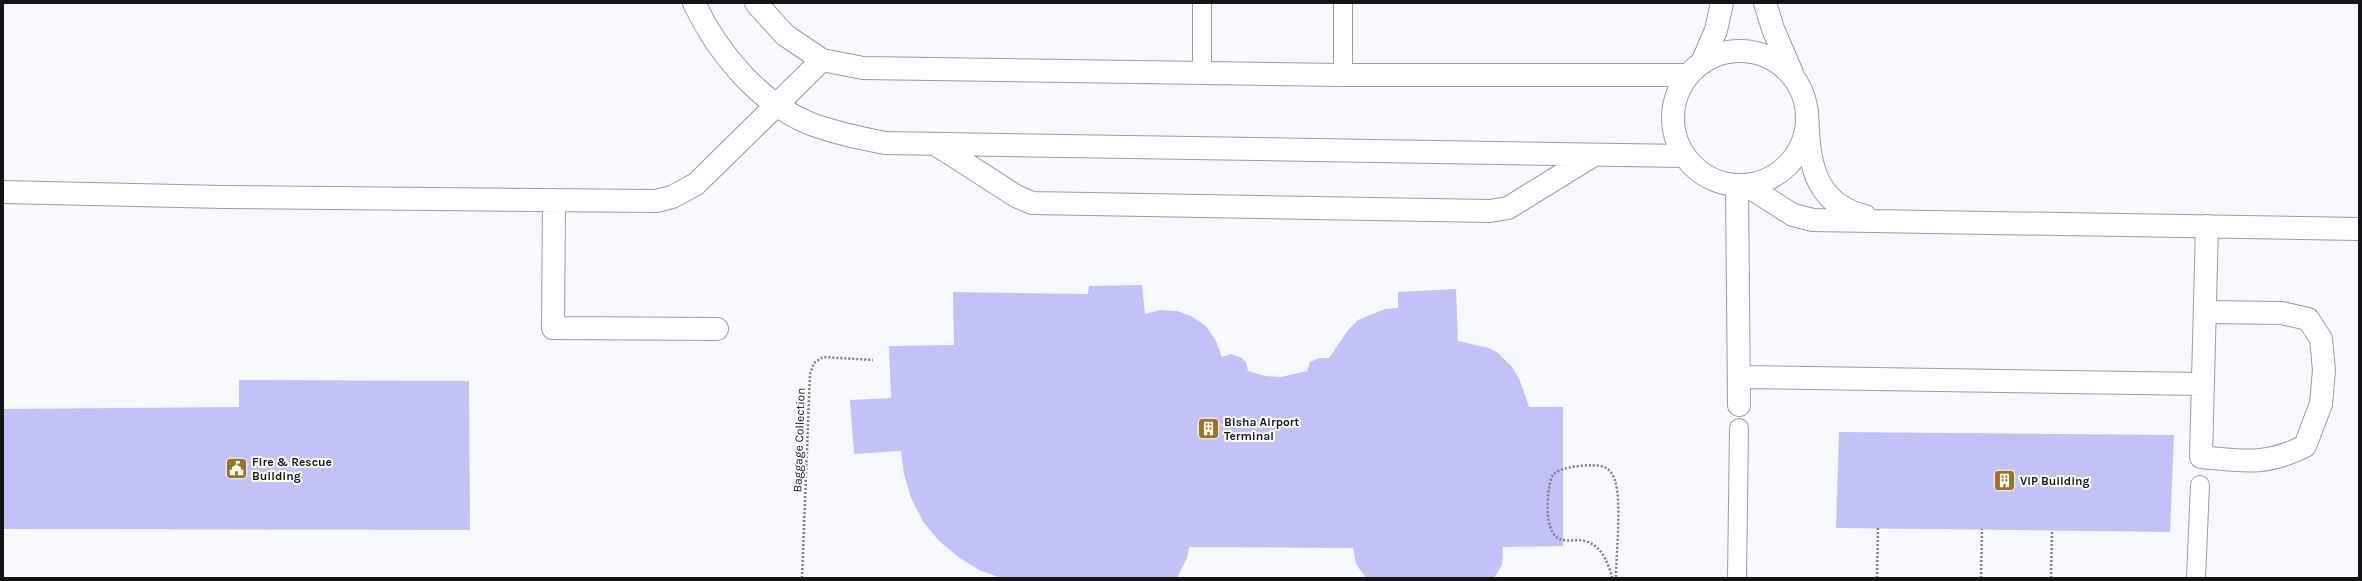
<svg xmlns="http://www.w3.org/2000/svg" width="2362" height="581" font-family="Karla,sans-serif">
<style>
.building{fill:#c2c2f8}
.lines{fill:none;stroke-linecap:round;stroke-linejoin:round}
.lane-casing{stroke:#9a9ba3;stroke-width:20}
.street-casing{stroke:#9a9ba3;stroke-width:24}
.secondary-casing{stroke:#9a9ba3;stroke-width:24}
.path{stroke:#7e7e83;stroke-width:2.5;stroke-dasharray:2 2;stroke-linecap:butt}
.lane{stroke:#fff;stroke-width:18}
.street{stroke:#fff;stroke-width:22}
.secondary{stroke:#fff;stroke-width:22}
.labels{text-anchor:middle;stroke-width:4;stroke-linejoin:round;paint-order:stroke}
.poi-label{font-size:12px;font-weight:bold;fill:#141417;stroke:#fff;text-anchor:start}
.street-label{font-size:12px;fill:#141417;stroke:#fff}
</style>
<rect width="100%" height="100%" fill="#f8f8ff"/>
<path class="building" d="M 1142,285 L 1145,314 L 1160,310 L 1177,311 L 1191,316 L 1206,326 L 1216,341 L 1222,357 L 1231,354 L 1240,357 L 1246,362 L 1248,371 L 1265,376 L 1281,377 L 1307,371 L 1310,362 L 1319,358 L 1329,358 L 1349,329 L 1358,320 L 1385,309 L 1398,308 L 1398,292 L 1456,289 L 1458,341 L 1489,348 L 1498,353 L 1511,366 L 1519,378 L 1529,407 L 1563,407 L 1563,546 L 1503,547 L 1502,565 L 1494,578 L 1366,578 L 1356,564 L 1353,548 L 1189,547 L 1187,558 L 1177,578 L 1001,578 L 979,570 L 957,556 L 939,541 L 924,523 L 911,498 L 904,474 L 901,451 L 854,454 L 850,400 L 891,398 L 889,346 L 954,345 L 953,292 L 1088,294 L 1089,286 Z
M 239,380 L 469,381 L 470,530 L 3,529 L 4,409 L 239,407 Z
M 1839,432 L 2174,435 L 2170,532 L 1836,528 Z"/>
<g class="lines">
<defs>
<path id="lane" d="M 1202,74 L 1202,3
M 1343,75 L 1343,3
M 1737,578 L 1739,428
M 2196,578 L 2200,485"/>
<path id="street" d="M 1807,112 C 1809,158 1811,203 1865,216
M 1737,185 L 1739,405
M 1746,185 L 1793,215 L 1813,220 L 2359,229
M 3,192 L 223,197 L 656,201 L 672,197 L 696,184 L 822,60
M 554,200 L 553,328 L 717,329
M 2205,312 L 2282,313 L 2308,319 L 2321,339 L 2324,370 L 2321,404 L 2305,446 C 2266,466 2242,461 2201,457 L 2207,226
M 1739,377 L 2203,384"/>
<path id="secondary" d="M 694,3 C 717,52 759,103 811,124 C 835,133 860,138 885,143 L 1685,156
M 756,3 L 785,35 L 822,60 L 863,68 L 1343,75 L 1689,75
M 1765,3 L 1773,29 L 1792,73
M1673 118a67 67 0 1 1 134 0a67 67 0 1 1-134 0Z
M 1702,63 L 1716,30 L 1722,3
M 935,144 L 1016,196 L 1032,203 L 1490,211 L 1508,208 L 1594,155"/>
</defs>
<use href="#lane" class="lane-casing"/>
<use href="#street" class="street-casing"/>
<use href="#secondary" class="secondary-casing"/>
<path class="path" d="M 802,578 L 810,374 L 814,363 L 823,357 L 873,360
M 1612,578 C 1609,564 1602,547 1588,542 C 1574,536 1557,549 1550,526 C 1546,516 1547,484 1553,475 C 1560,466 1594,463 1604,467 C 1610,469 1614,476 1615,481 C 1622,501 1616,555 1616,578
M 1877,578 L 1878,528
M 1981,578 L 1982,529
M 2051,578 L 2052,531"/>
<use href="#lane" class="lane"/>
<use href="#street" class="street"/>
<use href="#secondary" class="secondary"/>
</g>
<defs>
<symbol id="building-square" viewBox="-11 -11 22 22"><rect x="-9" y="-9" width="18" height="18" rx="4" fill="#9e7222" stroke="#fff"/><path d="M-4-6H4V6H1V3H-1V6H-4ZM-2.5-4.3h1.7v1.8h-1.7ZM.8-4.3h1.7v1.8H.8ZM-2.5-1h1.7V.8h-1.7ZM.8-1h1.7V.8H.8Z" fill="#fff"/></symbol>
<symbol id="civic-square" viewBox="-11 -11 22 22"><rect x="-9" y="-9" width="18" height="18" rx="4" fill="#9e7222" stroke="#fff"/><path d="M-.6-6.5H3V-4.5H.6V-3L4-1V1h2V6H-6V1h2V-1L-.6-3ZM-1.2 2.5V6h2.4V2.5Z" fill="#fff"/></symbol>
</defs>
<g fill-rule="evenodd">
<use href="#building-square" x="1196" y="416" width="25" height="25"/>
<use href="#civic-square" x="224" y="456" width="25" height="25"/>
<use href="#building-square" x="1992" y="468" width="25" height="25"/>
</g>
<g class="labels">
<g class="poi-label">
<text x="1224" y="426">Bisha Airport<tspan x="1224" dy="14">Terminal</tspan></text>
<text x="252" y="466">Fire &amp; Rescue<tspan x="252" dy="14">Building</tspan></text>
<text x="2020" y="485">VIP Building</text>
</g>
<g class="street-label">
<text transform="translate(799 440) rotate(-88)" y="4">Baggage Collection</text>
</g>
</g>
<rect width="2362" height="581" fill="none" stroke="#141417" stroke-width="8"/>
</svg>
